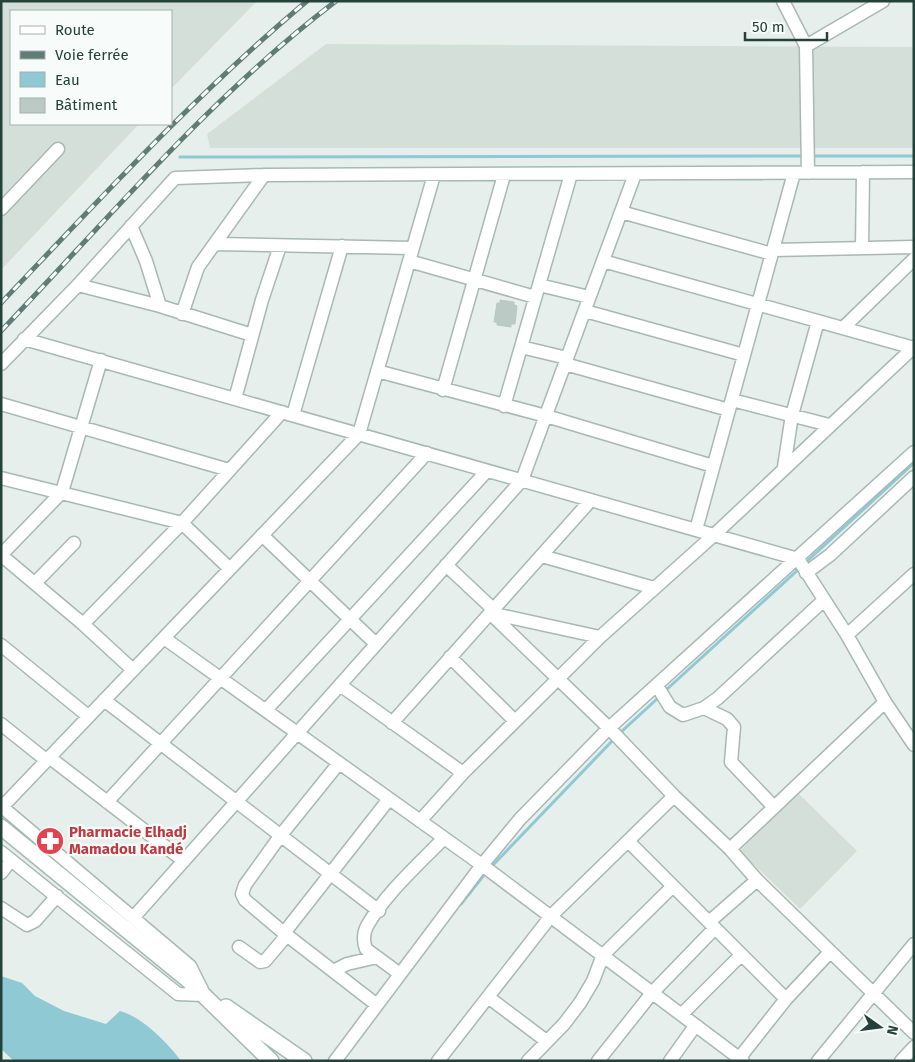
<svg xmlns="http://www.w3.org/2000/svg" width="915" height="1062" font-family="'Fira Sans',sans-serif">
<style>
.built{fill:#d4dfda}
.water{fill:#8ec9d4}
.lines{fill:none;stroke-linecap:round;stroke-linejoin:round}
.stream{stroke:#8ec9d4;stroke-width:3}
.building{fill:#bbcac4;stroke:#b8c9c2}
.street-casing{stroke:#a8b8b2;stroke-width:15}
.secondary-casing{stroke:#a4bbb3;stroke-width:18}
.street{stroke:#fff;stroke-width:12}
.secondary{stroke:#fff;stroke-width:15}
.rail-casing{stroke:#5f7d75;stroke-width:5}
.rail{stroke:#f7fbf9;stroke-width:3;stroke-dasharray:9;stroke-linecap:butt}
.labels{text-anchor:middle;stroke-width:4.5;stroke-linejoin:round;paint-order:stroke}
.health-label{font-size:15px;font-weight:bold;fill:#be3a42;stroke:#f7fbf9;text-anchor:start}
</style>
<rect width="100%" height="100%" fill="#e6efeb"/>
<path class="built" d="M 1,1 L 257,1 L 171,89 L 171,11 L 11,11 L 11,124 L 139,124 L 1,270 Z
M 326,44 L 914,47 L 914,148 L 210,148 L 207,134 Z
M 797,792 L 857,851 L 800,909 L 740,851 Z"/>
<path class="water" d="M 1,976 L 22,983 L 35,996 L 64,1011 L 106,1024 L 120,1011 C 141,1016 169,1044 181,1061 L 14,1061 L 1,1049 Z"/>
<g class="lines">
<path class="stream" d="M 812,156 L 914,156
M 180,157 L 806,156
M 805,563 L 914,463
M 666,690 L 800,568
M 620,733 L 658,698
M 493,865 L 613,740
M 461,904 L 484,875"/>
</g>
<path class="building" d="M 500,300 L 514,302 L 514,305 L 517,306 L 515,324 L 511,324 L 511,327 L 497,325 L 497,322 L 494,322 L 497,303 L 500,303 Z"/>
<g class="lines">
<defs>
<path id="street" d="M 783,1 L 806,46 L 808,173
M 806,46 L 883,1
M 1,209 L 58,149
M 621,212 L 772,254
M 131,226 L 146,261 L 160,306
M 216,244 L 412,248
M 862,248 L 863,172
M 773,250 L 914,247
M 409,261 L 535,297
M 603,261 L 914,348
M 78,285 L 160,306 L 252,335
M 539,285 L 589,297
M 585,311 L 744,355
M 182,314 L 198,267 L 264,175
M 843,328 L 914,259
M 24,339 L 798,559 L 847,635 L 885,702 L 914,745
M 521,347 L 567,358
M 1,364 L 78,285 L 175,178 L 264,175 L 914,172
M 565,364 L 729,410
M 377,371 L 546,416 L 713,466
M 443,390 L 504,175
M 235,399 L 262,300 L 280,246
M 732,400 L 829,425
M 1,404 L 229,470
M 504,406 L 571,174
M 293,415 L 342,246
M 784,467 L 792,415 L 818,321
M 1,478 L 182,523 L 230,569
M 696,530 L 794,173
M 262,535 L 376,644
M 1,555 L 62,492 L 101,360
M 1,555 L 83,624 L 133,670
M 542,556 L 654,588
M 446,565 L 493,609
M 806,573 L 830,555 L 914,477
M 35,583 L 74,543
M 490,613 L 609,728 L 674,796 L 730,849 L 757,880 L 914,1033
M 490,613 L 600,637
M 83,624 L 182,523 L 282,412
M 847,635 L 914,574
M 164,638 L 482,865 L 743,1061
M 1,645 L 88,716
M 450,657 L 515,721
M 340,685 L 463,773
M 657,686 L 670,707 L 683,715 L 704,708 L 718,698 L 824,600
M 104,700 L 379,911
M 704,708 L 727,719 L 734,727 L 731,762 L 774,807
M 266,710 L 487,471
M 392,723 L 591,500
M 1,724 L 46,760
M 49,757 L 184,861
M 339,763 L 281,835 L 245,885 L 242,894 L 245,900 L 284,933 L 389,799
M 107,802 L 427,453
M 1,806 L 190,966 L 202,990
M 2,807 L 359,434 L 434,175
M 420,821 L 463,773 L 600,637 L 714,535 L 914,347
M 628,841 L 786,999
M 730,849 L 885,702
M 1,852 L 178,994 L 203,995
M 1,873 L 11,860
M 1,908 L 27,925 L 35,921 L 57,896
M 133,918 L 522,480 L 635,174
M 709,922 L 757,880
M 284,933 L 377,1005
M 239,947 L 260,962 L 265,961 L 287,935
M 333,971 L 347,964 L 377,957
M 400,974 L 366,949 C 363,941 363,934 367,926 C 386,893 418,865 444,838
M 488,997 L 545,1040
M 682,1014 L 741,955
M 335,1061 L 482,865 L 520,819 L 609,728 L 914,452
M 438,1061 L 551,916 L 674,796
M 528,1061 L 564,1024 L 580,1003 L 593,981 L 603,955 L 672,887
M 598,1061 L 652,993 L 715,928
M 670,1061 L 695,1026
M 737,1061 L 786,999 L 830,952
M 818,1061 L 914,944
M 901,1061 L 914,1047"/>
<path id="secondary" d="M 1,827 L 188,980 L 271,1061
M 226,1007 L 304,1061"/>
</defs>
<use href="#street" class="street-casing"/>
<use href="#secondary" class="secondary-casing"/>
<use href="#street" class="street"/>
<use href="#secondary" class="secondary"/>
<defs>
<path id="rail" d="M 1,303 C 100,199 197,93 307,1
M 1,331 C 109,218 211,96 336,1"/>
</defs>
<use href="#rail" class="rail-casing"/>
<use href="#rail" class="rail"/>
</g>
<defs>
<symbol id="pharmacy-disc" viewBox="-11 -11 22 22"><circle r="9.5" fill="#e0444e" stroke="#f7fbf9"/><path d="M-2-6h4v4h4v4h-4v4h-4v-4h-4v-4h4Z" fill="#fff"/></symbol>
</defs>
<g fill-rule="evenodd">
<use href="#pharmacy-disc" x="34" y="825" width="32" height="32"/>
</g>
<g class="labels">
<g class="health-label">
<text x="69" y="837">Pharmacie Elhadj<tspan x="69" dy="17">Mamadou Kandé</tspan></text>
</g>
</g>
<rect width="915" height="1062" fill="none" stroke="#24423a" stroke-width="5"/>
<rect x="10" y="10" width="162" height="115" fill="#f7fbf9" stroke="#a3b1ad"/>
<rect x="20" y="26" width="25" height="8" fill="#ffffff" stroke="#a3b1ad"/>
<text x="55" y="35" font-size="15" fill="#24423a">Route</text>
<rect x="20" y="51" width="25" height="8" fill="#5f7d75" stroke="#a3b1ad"/>
<text x="55" y="60" font-size="15" fill="#24423a">Voie ferrée</text>
<rect x="20" y="72" width="25" height="15" fill="#8ec9d4" stroke="#a3b1ad"/>
<text x="55" y="85" font-size="15" fill="#24423a">Eau</text>
<rect x="20" y="98" width="25" height="15" fill="#bbcac4" stroke="#a3b1ad"/>
<text x="55" y="110" font-size="15" fill="#24423a">Bâtiment</text>
<g transform="translate(880 1027) rotate(104)" stroke="#f7fbf9" stroke-width="4" paint-order="stroke">
<path d="M0-4L9 19L0 12L-9 19Z" fill="#24423a"/>
<text y="-8" font-size="14" font-weight="bold" text-anchor="middle" fill="#24423a">N</text>
</g>
<path d="M745 32v8h82v-8" fill="none" stroke="#24423a" stroke-width="2.5"/>
<text x="752" y="32" font-size="15" fill="#24423a" stroke="#f7fbf9" stroke-width="4" paint-order="stroke">50 m</text>
</svg>
